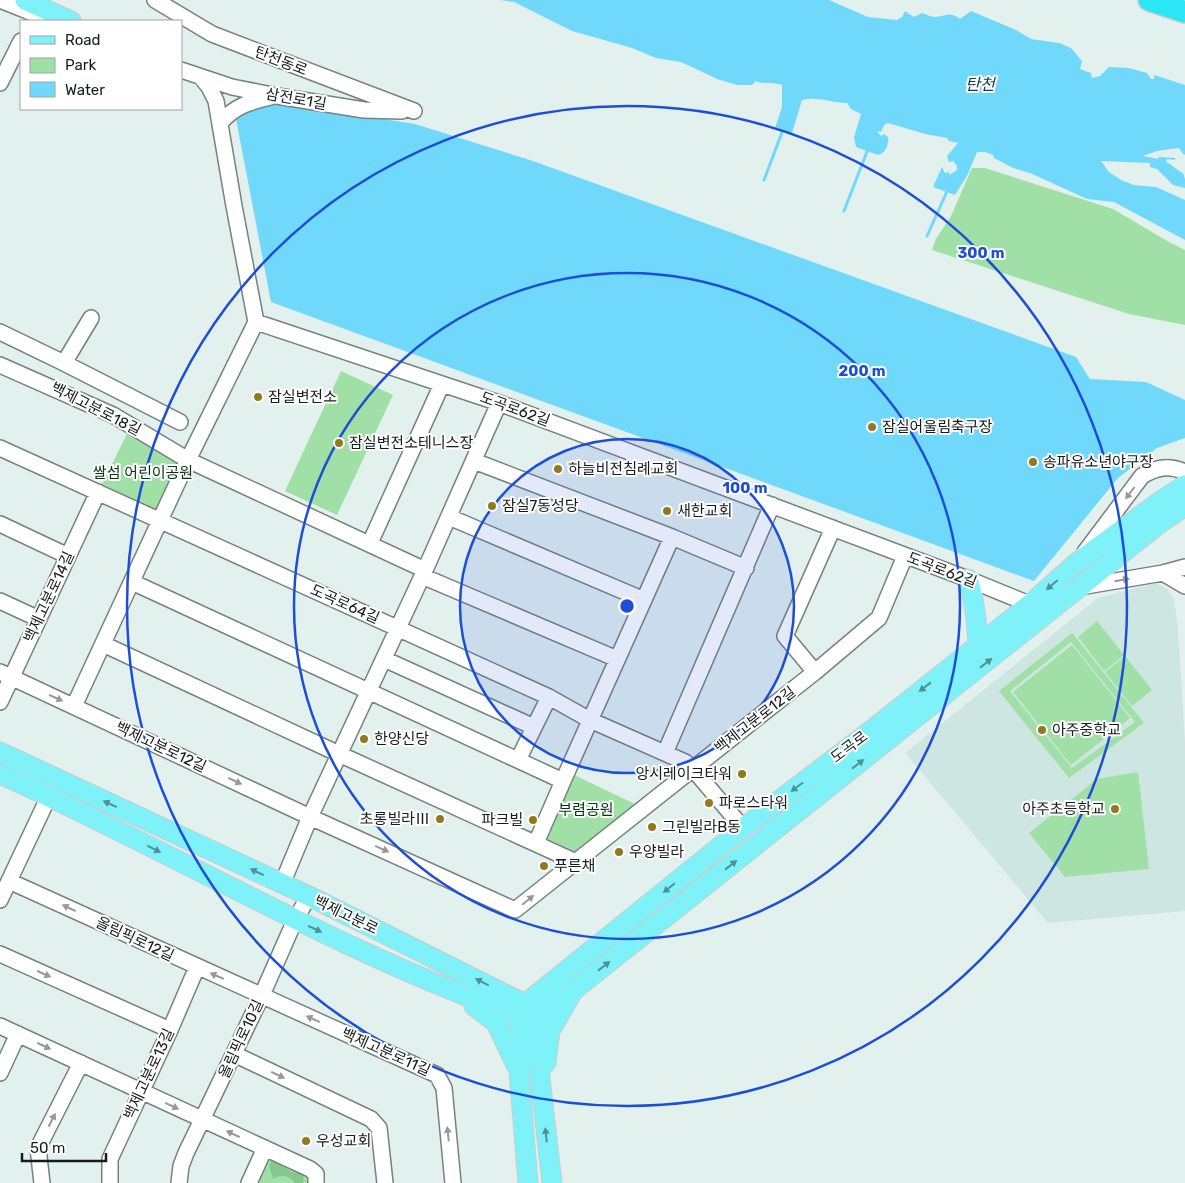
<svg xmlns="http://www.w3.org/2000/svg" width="1185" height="1183" font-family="Rubik,'Noto Sans KR',sans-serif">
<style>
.built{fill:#cee6e2}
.green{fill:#a0dfa6;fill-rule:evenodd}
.forest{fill:#85c88d}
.water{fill:#70d9fb}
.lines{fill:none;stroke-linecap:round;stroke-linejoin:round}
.stream{stroke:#70d9fb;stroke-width:3}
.minor-casing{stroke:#758280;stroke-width:18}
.major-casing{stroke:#cccdcd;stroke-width:21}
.highway-casing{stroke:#cccdcd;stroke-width:24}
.minor{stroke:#fff;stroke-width:15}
.major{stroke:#7ff1f8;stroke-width:19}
.highway{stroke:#29e7f4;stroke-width:21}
.oneway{fill:#969998}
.oneway2{fill:#509195}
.ring{fill:none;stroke:#1d4ed8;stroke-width:2.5}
.poi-dot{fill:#92781e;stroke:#fff;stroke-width:2}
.labels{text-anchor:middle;stroke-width:4;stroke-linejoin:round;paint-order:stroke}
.street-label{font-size:15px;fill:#161c1b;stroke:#fff}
.poi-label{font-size:15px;fill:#161c1b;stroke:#fff;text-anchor:start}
.park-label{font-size:15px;fill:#033610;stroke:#fff}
.water-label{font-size:16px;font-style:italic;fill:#0d3e4c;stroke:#fff}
.centre{fill:#1d4ed8;stroke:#fff;stroke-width:2.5}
.ring-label{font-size:15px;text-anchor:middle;font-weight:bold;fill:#1d4ed8;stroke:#fff;stroke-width:4;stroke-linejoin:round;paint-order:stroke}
</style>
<rect width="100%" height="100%" fill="#e2f1ee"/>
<path class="built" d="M 1156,583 L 1167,589 L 1174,599 L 1178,629 L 1185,742 L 1185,911 L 1048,923 L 905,753 L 1098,598 Z"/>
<path class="green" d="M 972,168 L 985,168 L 1113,209 L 1169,242 L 1185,250 L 1185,325 L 1129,314 L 932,250 L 936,239 L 951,216 Z
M 341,371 L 393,395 L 337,515 L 285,491 Z
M 127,434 L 184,463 L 159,512 L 102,484 Z
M 1097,621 L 1124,655 L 1104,671 L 1078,637 Z
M 1072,633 L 1144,723 L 1069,778 L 999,691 ZM 1071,642 L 1135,722 L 1072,768 L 1010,691 Z
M 1072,645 L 1130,718 L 1071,765 L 1013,692 Z
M 1125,656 L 1152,690 L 1132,706 L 1105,672 Z
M 1138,772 L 1149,869 L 1065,877 L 1029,833 L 1097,779 Z
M 574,775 L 635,804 L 576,852 L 543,837 Z
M 265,1154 L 304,1174 L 311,1183 L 252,1183 Z"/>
<path class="forest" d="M 273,1158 L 291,1172 L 304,1174 L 303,1183 L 295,1183 C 290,1175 280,1174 273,1179 L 269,1166 Z"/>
<path class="water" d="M 500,0 L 829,0 L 868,17 L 897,20 L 902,17 L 905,11 L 914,17 L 922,13 C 926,14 931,17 935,17 C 947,16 949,11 960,19 L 971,11 L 1016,30 L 1031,39 L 1059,43 L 1071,48 L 1082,61 L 1080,69 L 1091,73 L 1092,78 L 1100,76 L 1109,67 L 1129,68 L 1147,73 L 1151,79 L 1154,79 L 1154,75 L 1185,85 L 1185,155 L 1183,154 L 1179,148 L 1157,151 L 1143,156 L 1158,159 L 1159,157 L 1176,158 L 1174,160 L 1167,159 L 1166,162 C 1173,165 1176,170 1183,173 L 1185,179 L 1185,188 L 1173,185 L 1157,169 L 1150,167 L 1150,163 L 1101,161 L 1109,172 L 1121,180 L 1134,185 L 1156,187 L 1185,200 L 1185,240 L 1114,202 L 1087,199 L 1030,173 L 1013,168 L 994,158 L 993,155 L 985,152 L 977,152 L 968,174 L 955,195 L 933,187 L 942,167 L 945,173 L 949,172 L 949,175 L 957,170 L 957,166 L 953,161 L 949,162 L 947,156 L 958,143 L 949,141 L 947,138 L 925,134 L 888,123 L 884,125 L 881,132 L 877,131 L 881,136 L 884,134 L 888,137 C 889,144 886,153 878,155 L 856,147 L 854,137 L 861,114 L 851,109 L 847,103 C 831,103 817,96 802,100 L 792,133 L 775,128 L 782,107 L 782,85 C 774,82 764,85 756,81 L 752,85 L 737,85 L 717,79 L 681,62 L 656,58 L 632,48 L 572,31 L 514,2 Z
M 264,100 L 415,124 L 533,161 L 1076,357 L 1090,379 L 1146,382 L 1185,400 L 1185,438 L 1157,448 L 1118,478 L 1034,581 L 271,302 L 236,119 Z"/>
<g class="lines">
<path class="stream" d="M 764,180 L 784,127
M 844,211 L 868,149
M 927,236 L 948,189"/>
<defs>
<path id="minor" d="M 0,0 L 40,16
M 155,0 L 212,34 L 414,111
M 181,70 L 232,87 L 277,96 L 364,110 L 402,111
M 201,77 L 209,87 L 216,101 L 234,206 L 256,322 L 499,403 L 968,579 L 1039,608
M 0,83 L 21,41
M 220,123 C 235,106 249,102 271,97
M 0,332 L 64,363 L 91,318
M 64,363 L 180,422
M 0,365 L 113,415 L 188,460 L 425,570
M 0,448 L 549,697 L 590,720 L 685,762 L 693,769 L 743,828
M 474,461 L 672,537 L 746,568
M 449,517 L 644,600
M 0,524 L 68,556
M 370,543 L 442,384
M 1085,552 L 1142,476 C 1157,467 1169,465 1185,472
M 1163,573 L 1185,586
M 422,576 L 617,659
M 132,582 L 563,781
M 1080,587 L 1163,573 L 1185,567
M 0,601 L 39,619
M 103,644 L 339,754 L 576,862
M 384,659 L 534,727
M 0,672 L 310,817 L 515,910 L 815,672 L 879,618 L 905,556
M 815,672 L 785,636 L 833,528
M 0,702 L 98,492
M 74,706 L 188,460 L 256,322
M 665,753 L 772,505
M 518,760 L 549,697
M 536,843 L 563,781 L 672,537
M 9,881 L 437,1075 L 444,1088 L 453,1183
M 282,884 L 310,817 L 425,570 L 499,403
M 0,900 L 49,796
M 0,954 L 170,1030
M 0,1026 L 310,1169 L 316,1174 L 316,1183
M 234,1054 L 371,1119 L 379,1128 L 385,1183
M 0,1073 L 18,1034
M 42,1183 L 38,1148 L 81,1063
M 110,1183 L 110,1159 L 170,1030 L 197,967
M 179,1183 L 181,1166 L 186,1153 L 262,995 L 295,920 L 309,896
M 249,1183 L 265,1148"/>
<path id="major" d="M 25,0 L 71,21
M 968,579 C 975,601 977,623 978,646
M 0,752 L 309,896 L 525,1004 L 533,1016 L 552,1183
M 0,774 C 173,852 337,951 517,1015 L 521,1030 L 519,1072 L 528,1183
M 474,1006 L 496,1023 L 516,1065
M 517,1015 L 525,1004 L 743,828 L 869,732 L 1030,604 L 1075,564 L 1159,502 L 1185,485
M 519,1021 L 533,1016 L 574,990 L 1160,523 L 1185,506
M 546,1063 L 550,1031 L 573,991"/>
<path id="highway" d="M 1149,0 L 1185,12"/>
</defs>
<use href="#minor" class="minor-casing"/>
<use href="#major" class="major-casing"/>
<use href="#highway" class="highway-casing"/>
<use href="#minor" class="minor"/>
<use href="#major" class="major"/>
<use href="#highway" class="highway"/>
</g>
<defs><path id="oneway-solid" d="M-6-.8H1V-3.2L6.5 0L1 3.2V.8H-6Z" transform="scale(1.25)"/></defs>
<g class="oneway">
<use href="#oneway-solid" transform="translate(1130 493) rotate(127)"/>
<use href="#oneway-solid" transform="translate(1122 580) rotate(-9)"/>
<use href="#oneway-solid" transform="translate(56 698) rotate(24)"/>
<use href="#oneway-solid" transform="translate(235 781) rotate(25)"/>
<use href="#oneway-solid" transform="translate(382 849) rotate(24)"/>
<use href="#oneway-solid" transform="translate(528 900) rotate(-39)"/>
<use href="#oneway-solid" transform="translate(69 908) rotate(-155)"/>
<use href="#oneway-solid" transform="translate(44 974) rotate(24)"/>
<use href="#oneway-solid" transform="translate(217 976) rotate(-157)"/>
<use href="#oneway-solid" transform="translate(313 1019) rotate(-156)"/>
<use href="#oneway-solid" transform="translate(44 1046) rotate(25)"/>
<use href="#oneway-solid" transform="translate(278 1075) rotate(25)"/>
<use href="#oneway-solid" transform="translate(172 1106) rotate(25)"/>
<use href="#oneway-solid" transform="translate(52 1120) rotate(-63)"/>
<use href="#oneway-solid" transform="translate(233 1134) rotate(-155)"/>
<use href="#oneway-solid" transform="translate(448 1134) rotate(-96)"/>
</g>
<g class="oneway2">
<use href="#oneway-solid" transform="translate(1052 585) rotate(139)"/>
<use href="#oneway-solid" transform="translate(986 663) rotate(-38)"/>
<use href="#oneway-solid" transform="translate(925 687) rotate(142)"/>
<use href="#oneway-solid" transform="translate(858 764) rotate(-38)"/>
<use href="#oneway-solid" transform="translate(797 787) rotate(143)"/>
<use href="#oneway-solid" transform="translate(110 804) rotate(-155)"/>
<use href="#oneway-solid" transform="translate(154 849) rotate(27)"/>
<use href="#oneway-solid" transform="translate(731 865) rotate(-38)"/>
<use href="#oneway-solid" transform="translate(257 872) rotate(-155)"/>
<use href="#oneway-solid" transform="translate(669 888) rotate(141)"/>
<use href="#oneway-solid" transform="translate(315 929) rotate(25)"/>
<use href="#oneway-solid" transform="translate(604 966) rotate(-38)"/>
<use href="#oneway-solid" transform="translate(482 982) rotate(-153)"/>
<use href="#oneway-solid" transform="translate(546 1135) rotate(-96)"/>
</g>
<circle cx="627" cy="606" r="167" fill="#1d4ed8" fill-opacity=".12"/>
<g class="ring">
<circle cx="627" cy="606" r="167"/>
<circle cx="627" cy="606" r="333"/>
<circle cx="627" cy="606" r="500"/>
</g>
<g class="poi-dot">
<circle cx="258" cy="397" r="5"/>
<circle cx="872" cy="427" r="5"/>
<circle cx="339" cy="443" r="5"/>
<circle cx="1033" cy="462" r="5"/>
<circle cx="558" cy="469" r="5"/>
<circle cx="492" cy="506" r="5"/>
<circle cx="667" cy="511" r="5"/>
<circle cx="1042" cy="730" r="5"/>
<circle cx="364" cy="739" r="5"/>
<circle cx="742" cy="774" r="5"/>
<circle cx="709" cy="803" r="5"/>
<circle cx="1115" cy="809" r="5"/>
<circle cx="440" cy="819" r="5"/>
<circle cx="533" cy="820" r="5"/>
<circle cx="652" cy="827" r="5"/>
<circle cx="619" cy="852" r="5"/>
<circle cx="544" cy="866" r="5"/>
<circle cx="306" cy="1141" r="5"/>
</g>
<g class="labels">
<g class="street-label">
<text transform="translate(281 61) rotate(21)" y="5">탄천동로</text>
<text transform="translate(296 99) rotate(10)" y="5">삼전로1길</text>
<text transform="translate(96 409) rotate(27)" y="5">백제고분로18길</text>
<text transform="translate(515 409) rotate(20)" y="5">도곡로62길</text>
<text transform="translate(942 570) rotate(21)" y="5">도곡로62길</text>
<text transform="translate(49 597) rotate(-65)" y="5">백제고분로14길</text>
<text transform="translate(345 604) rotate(24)" y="5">도곡로64길</text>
<text transform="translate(755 720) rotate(-38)" y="5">백제고분로12길</text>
<text transform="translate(161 747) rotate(25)" y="5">백제고분로12길</text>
<text transform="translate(849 747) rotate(-37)" y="5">도곡로</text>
<text transform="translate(346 915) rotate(26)" y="5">백제고분로</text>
<text transform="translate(135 939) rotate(25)" y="5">올림픽로12길</text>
<text transform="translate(241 1039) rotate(-65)" y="5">올림픽로10길</text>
<text transform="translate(386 1052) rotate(24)" y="5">백제고분로11길</text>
<text transform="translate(149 1074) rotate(-65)" y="5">백제고분로13길</text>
</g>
<g class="poi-label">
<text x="268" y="402">잠실변전소</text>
<text x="882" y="432">잠실어울림축구장</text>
<text x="349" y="448">잠실변전소테니스장</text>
<text x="1043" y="467">송파유소년야구장</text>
<text x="568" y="474">하늘비전침례교회</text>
<text x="502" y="511">잠실7동성당</text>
<text x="677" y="516">새한교회</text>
<text x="1052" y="735">아주중학교</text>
<text x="374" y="744">한양신당</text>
<text x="732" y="779" text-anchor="end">앙시레이크타워</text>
<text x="719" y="808">파로스타워</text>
<text x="1105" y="814" text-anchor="end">아주초등학교</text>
<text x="430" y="824" text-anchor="end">초롱빌라Ⅲ</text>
<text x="523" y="825" text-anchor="end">파크빌</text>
<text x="662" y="832">그린빌라B동</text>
<text x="629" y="857">우양빌라</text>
<text x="554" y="871">푸른채</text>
<text x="316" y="1146">우성교회</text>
</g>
<g class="park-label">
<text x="143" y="478">쌀섬 어린이공원</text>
<text x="586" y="815">부렴공원</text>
</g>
<g class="water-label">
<text x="980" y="90">탄천</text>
</g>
</g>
<circle cx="627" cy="606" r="8" class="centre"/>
<g class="ring-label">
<text x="981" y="258">300 m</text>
<text x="862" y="376">200 m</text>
<text x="745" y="493">100 m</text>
</g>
<rect x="20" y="20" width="162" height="90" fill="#ffffff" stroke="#a2a4a4"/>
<rect x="30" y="36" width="25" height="8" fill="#7ff1f8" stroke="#a2a4a4"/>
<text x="65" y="45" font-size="15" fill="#161c1b">Road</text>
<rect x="30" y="58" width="25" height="15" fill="#a0dfa6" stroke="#a2a4a4"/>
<text x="65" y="70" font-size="15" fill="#161c1b">Park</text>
<rect x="30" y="82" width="25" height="15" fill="#70d9fb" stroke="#a2a4a4"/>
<text x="65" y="95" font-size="15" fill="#161c1b">Water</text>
<path d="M22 1153v8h84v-8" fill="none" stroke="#161c1b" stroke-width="2.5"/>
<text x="30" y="1153" font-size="15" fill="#161c1b" stroke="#ffffff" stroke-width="4" paint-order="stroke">50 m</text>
</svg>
